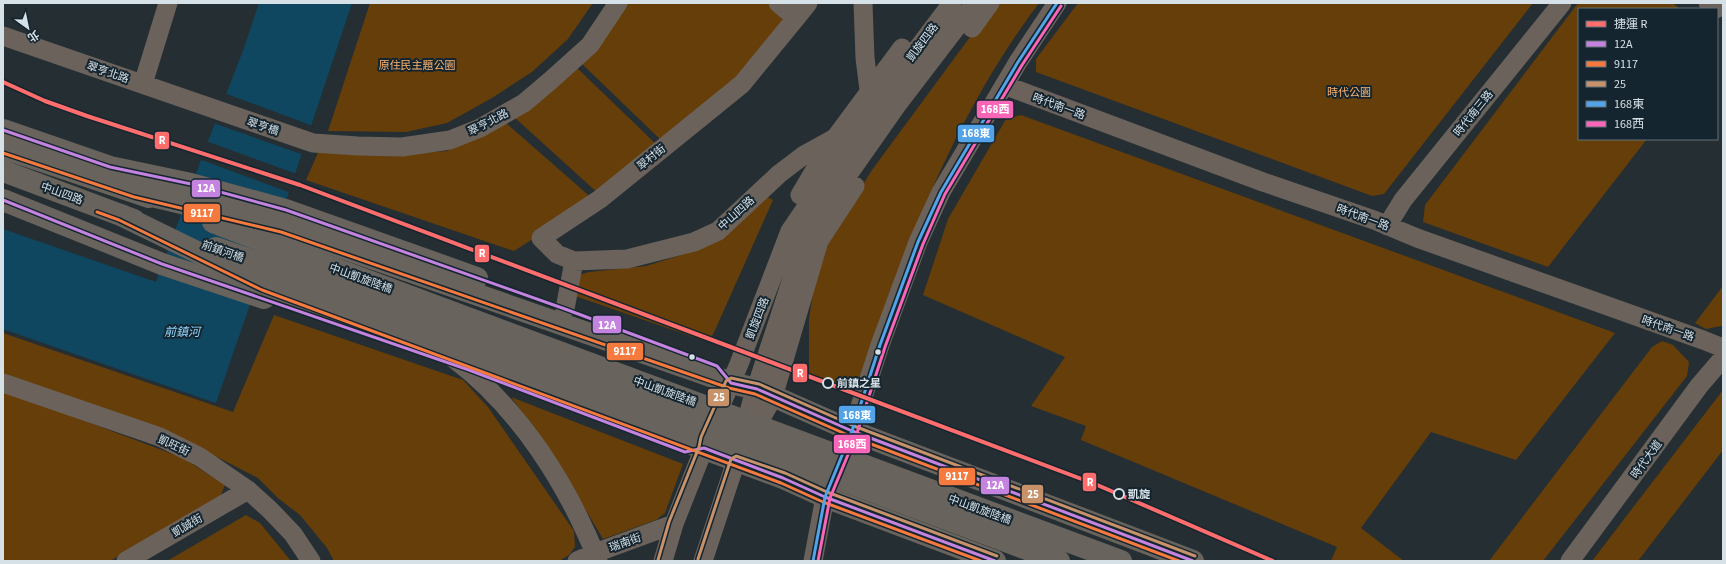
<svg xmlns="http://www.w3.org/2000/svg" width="1726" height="564" font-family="'Source Sans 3','Noto Sans TC',sans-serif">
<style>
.green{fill:#663e09}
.water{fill:#104760}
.pier{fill:#242e33}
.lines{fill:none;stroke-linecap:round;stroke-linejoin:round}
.minor{stroke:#6a625b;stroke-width:19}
.major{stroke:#68635c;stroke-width:22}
.major-bridge{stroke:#68635c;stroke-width:22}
.bus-1-casing{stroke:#15252f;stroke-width:6}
.bus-2-casing{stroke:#15252f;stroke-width:6}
.bus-3-casing{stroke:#15252f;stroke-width:6}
.bus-4-casing{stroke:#15252f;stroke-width:6}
.bus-5-casing{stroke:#15252f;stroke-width:6}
.bus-1{stroke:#c483df;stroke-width:3}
.bus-2{stroke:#f6793e;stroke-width:3}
.bus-3{stroke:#c7916a;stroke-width:3}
.bus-4{stroke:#53a3e8;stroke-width:3}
.bus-5{stroke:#fa66b7;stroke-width:3}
.metro-1-casing{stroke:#15252f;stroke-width:7}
.metro-1{stroke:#ff6d6d;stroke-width:4}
.bus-dot{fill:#d6e1e7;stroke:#15252f;stroke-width:1.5}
.stop-dot{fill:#15252f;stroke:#d6e1e7;stroke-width:2}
.labels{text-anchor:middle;stroke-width:4;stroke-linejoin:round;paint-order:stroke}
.street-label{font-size:11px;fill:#d6e1e7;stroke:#15252f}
.park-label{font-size:11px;fill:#fcb36e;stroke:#15252f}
.stop-label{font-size:11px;font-weight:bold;fill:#d6e1e7;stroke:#15252f;text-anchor:start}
.water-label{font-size:12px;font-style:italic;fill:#8fd7ff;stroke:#15252f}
.line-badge{stroke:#15252f;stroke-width:1.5}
.badge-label{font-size:11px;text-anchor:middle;font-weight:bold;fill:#fff}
</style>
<rect width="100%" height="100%" fill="#242e33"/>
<path class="green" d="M 370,3 L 593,3 L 568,39 L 532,72 L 492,98 L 447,123 L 406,132 L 328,131 Z
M 623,3 L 767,3 L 787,18 L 740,81 L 664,143 L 578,60 Z
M 995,3 L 1039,3 C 953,117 902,254 856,389 L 809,380 L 809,319 L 817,266 L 826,243 L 872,170 Z
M 1078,3 L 1533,3 L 1384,194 L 1372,196 L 1036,72 L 1036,59 Z
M 1578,3 L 1673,3 L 1680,9 L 1579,9 L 1579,139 L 1647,139 L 1548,267 L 1423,222 L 1425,205 Z
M 573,64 L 659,147 L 600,195 L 514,117 Z
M 1021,115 L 1615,333 L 1516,460 L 1431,432 L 1361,528 L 1404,561 L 1331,561 L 1337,547 L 1081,440 L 1086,426 L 1031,406 L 1065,357 L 923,295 L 948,219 L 1006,119 Z
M 506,123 L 594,200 L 514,251 L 306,180 L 320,148 L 380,156 L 447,151 Z
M 764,195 L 773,200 L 716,328 L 711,338 L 705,341 L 575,296 L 579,275 L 589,272 L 646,266 L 681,255 Z
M 1723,286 L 1723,324 L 1721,326 L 1706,329 L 1695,323 Z
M 274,315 L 463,380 L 488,407 L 574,531 L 575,547 L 569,555 L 559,561 L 334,561 L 327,548 L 300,515 L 279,499 L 258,478 L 215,456 L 3,376 L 3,333 L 233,412 Z
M 1662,341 L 1673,345 L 1689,362 L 1687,376 L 1543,561 L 1489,561 L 1652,347 Z
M 3,390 L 183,458 L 225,485 L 220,497 L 110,561 L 3,561 Z
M 1723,390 L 1723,450 L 1638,561 L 1592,561 Z
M 511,397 L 683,464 L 665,513 L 656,520 L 603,539 L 547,445 Z
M 246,515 L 260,523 L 291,561 L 167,561 Z"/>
<path class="water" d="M 259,3 L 352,3 L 294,177 L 216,403 L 3,329 L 3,229 L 156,282 L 205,149 L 244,48 Z"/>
<path class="pier" d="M 224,93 L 313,126 L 304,155 L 213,123 Z
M 206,141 L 297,174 L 291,193 L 199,159 Z"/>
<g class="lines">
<path class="minor" d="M 863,3 L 865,58 L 869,90
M 1708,3 L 1716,9
M 796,18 L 808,3
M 972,28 L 990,3
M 3,36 L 313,143 L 358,146 L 402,147 L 450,140 L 480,128 L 524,103 L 550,81 L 590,45 L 618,3
M 143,84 L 168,3
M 1004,85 L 1263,182 L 1374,220 L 1417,238 L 1703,340 L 1723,348
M 800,195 L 827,149 L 902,48
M 1387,226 L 1403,200 L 1562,3
M 574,261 L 627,259 L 694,242 L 718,231 L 779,174 L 804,155 L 833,139
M 565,309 L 574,261 L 557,254 L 541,238 L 600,199 L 742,84 L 796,18 L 778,3
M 454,359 C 520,409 568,485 598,561
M 3,383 L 160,437 L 200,457 L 248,490 L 270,510 L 293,534 L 311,561
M 750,438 L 773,397 L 819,241 L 855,186
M 126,561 L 248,490
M 577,561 L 595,553 L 674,524
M 663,561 L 674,524 L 704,448 L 706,439 L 739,364 L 790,231 L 881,97 L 952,3
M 703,561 L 736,461 L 752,401 L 807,233 L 897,105 L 975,3
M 813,561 L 825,497 L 852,431 L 880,345 L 918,242 L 941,192 L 1018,62 L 1057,3
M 1570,561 L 1699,386 L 1723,358"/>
<path class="major" d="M 3,130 L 110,167 L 191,184 L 286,210 L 477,278
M 3,148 L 149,197
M 3,171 L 134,220
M 135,192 L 282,227 L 731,383 L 757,389 L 852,431 L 1193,561
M 3,200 L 162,264 L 264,298
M 121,215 L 264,285 L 783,478 L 825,497 L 995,561
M 213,222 L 277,247
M 216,248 L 273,268"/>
<path class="major-bridge" d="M 277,247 L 1121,561
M 273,268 L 1059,561"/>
<defs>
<path id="bus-1" d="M 3,130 L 110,167 L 191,184 L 286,210 L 565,309 L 717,366 L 731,383 L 757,389 L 852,431 L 1193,561
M 3,200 L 162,264 L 469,370 L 685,452 L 704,448 L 783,478 L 825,497 L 995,561"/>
<path id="bus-2" d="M 3,153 L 134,197 L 281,232 L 729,388 L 755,394 L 850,436 L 1179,561
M 97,212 L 119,220 L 262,290 L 781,483 L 823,502 L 981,561"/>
<path id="bus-3" d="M 698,559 L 731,459 L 736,456 L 785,473 L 827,492 L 997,556
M 658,560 L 669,522 L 699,447 L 701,437 L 726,381 L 731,378 L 759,384 L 854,426 L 1195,556"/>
<path id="bus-4" d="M 813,561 L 825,497 L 852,431 L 880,345 L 918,242 L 941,192 L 1018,62 L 1057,3"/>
<path id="bus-5" d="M 818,561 L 830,498 L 857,433 L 885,347 L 923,244 L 945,194 L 1022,65 L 1061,6"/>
</defs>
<use href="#bus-1" class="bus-1-casing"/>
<use href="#bus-2" class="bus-2-casing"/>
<use href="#bus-3" class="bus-3-casing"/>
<use href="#bus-4" class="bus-4-casing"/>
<use href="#bus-5" class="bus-5-casing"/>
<use href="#bus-1" class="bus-1"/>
<use href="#bus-2" class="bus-2"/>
<use href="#bus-3" class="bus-3"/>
<use href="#bus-4" class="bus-4"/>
<use href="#bus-5" class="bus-5"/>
<defs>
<path id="metro-1" d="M 3,82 L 45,101 L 87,116 L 300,185 L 1095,484 L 1273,561"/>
</defs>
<use href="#metro-1" class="metro-1-casing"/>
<use href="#metro-1" class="metro-1"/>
</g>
<g class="bus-dot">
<circle cx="878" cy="352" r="3.5"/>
<circle cx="692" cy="357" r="3.5"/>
</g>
<g class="stop-dot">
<circle cx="828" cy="383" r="5"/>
<circle cx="1119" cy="494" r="5"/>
</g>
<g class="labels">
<g class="street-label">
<text transform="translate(922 42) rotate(-53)" y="4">凱旋四路</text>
<text transform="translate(108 72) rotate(19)" y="4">翠亨北路</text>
<text transform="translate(1059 106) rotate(20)" y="4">時代南一路</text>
<text transform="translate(1473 113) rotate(-51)" y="4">時代南三路</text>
<text transform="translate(488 122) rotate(-27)" y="4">翠亨北路</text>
<text transform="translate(263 126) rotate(19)" y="4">翠亨橋</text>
<text transform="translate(651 157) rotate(-39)" y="4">翠村街</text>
<text transform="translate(62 193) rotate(20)" y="4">中山四路</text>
<text transform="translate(736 213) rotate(-42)" y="4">中山四路</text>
<text transform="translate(1363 217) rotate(20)" y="4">時代南一路</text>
<text transform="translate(223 251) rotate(19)" y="4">前鎮河橋</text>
<text transform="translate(361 278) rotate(20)" y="4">中山凱旋陸橋</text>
<text transform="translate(757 318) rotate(-69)" y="4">凱旋四路</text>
<text transform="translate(1668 328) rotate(19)" y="4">時代南一路</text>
<text transform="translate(665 391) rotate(20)" y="4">中山凱旋陸橋</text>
<text transform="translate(174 445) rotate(25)" y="4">凱旺街</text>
<text transform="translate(1646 459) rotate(-54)" y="4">時代大道</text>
<text transform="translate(980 509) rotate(20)" y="4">中山凱旋陸橋</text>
<text transform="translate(187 525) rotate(-30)" y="4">凱誠街</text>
<text transform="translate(625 542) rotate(-20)" y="4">瑞南街</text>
</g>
<g class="park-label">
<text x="417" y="69">原住民主題公園</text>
<text x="1349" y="96">時代公園</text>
</g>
<g class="stop-label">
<text x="837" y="387">前鎮之星</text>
<text x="1128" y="498">凱旋</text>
</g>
<g class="water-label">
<text x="182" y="336">前鎮河</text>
</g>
</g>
<g class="line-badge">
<rect x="976" y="100" width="38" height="19" rx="4" fill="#fa66b7"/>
<rect x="957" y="124" width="38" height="19" rx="4" fill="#53a3e8"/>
<rect x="154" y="131" width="16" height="19" rx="4" fill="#ff6d6d"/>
<rect x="191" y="179" width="30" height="19" rx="4" fill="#c483df"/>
<rect x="183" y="203" width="38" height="20" rx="4" fill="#f6793e"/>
<rect x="474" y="244" width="16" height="19" rx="4" fill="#ff6d6d"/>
<rect x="592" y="315" width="30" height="19" rx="4" fill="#c483df"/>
<rect x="606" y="342" width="38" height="19" rx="4" fill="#f6793e"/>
<rect x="792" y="363" width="16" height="20" rx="4" fill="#ff6d6d"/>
<rect x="707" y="388" width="23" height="19" rx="4" fill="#c7916a"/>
<rect x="838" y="405" width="38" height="19" rx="4" fill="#53a3e8"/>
<rect x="833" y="434" width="38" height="20" rx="4" fill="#fa66b7"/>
<rect x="938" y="467" width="38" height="19" rx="4" fill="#f6793e"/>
<rect x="1082" y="472" width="15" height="20" rx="4" fill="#ff6d6d"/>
<rect x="980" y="476" width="30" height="19" rx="4" fill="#c483df"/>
<rect x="1021" y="484" width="23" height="20" rx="4" fill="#c7916a"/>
</g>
<g class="badge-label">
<text x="995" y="113">168西</text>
<text x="976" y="137">168東</text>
<text x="162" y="144">R</text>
<text x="206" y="192">12A</text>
<text x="202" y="217">9117</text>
<text x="482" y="257">R</text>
<text x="607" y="329">12A</text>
<text x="625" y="355">9117</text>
<text x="800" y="377">R</text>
<text x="719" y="401">25</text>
<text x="857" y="419">168東</text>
<text x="852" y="448">168西</text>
<text x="957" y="480">9117</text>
<text x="1090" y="486">R</text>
<text x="995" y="489">12A</text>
<text x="1033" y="498">25</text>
</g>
<rect width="1726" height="564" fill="none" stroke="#d6e1e7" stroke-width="8"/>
<rect x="1578" y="8" width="140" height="132" fill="#15252f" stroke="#627079"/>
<rect x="1586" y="21" width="20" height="6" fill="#ff6d6d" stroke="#627079"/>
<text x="1614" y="28" font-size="12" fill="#d6e1e7">捷運 R</text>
<rect x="1586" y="41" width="20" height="6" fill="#c483df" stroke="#627079"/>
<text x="1614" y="48" font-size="12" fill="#d6e1e7">12A</text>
<rect x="1586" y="61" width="20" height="6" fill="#f6793e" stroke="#627079"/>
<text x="1614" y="68" font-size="12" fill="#d6e1e7">9117</text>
<rect x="1586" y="81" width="20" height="6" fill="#c7916a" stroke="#627079"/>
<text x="1614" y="88" font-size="12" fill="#d6e1e7">25</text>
<rect x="1586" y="101" width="20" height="6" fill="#53a3e8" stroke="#627079"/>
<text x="1614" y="108" font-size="12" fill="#d6e1e7">168東</text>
<rect x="1586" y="121" width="20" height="6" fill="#fa66b7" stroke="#627079"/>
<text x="1614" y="128" font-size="12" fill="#d6e1e7">168西</text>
<g transform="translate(28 28) rotate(147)" stroke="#15252f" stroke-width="3" paint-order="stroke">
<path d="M0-3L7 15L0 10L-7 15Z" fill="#d6e1e7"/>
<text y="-6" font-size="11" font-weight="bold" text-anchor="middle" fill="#d6e1e7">北</text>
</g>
</svg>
